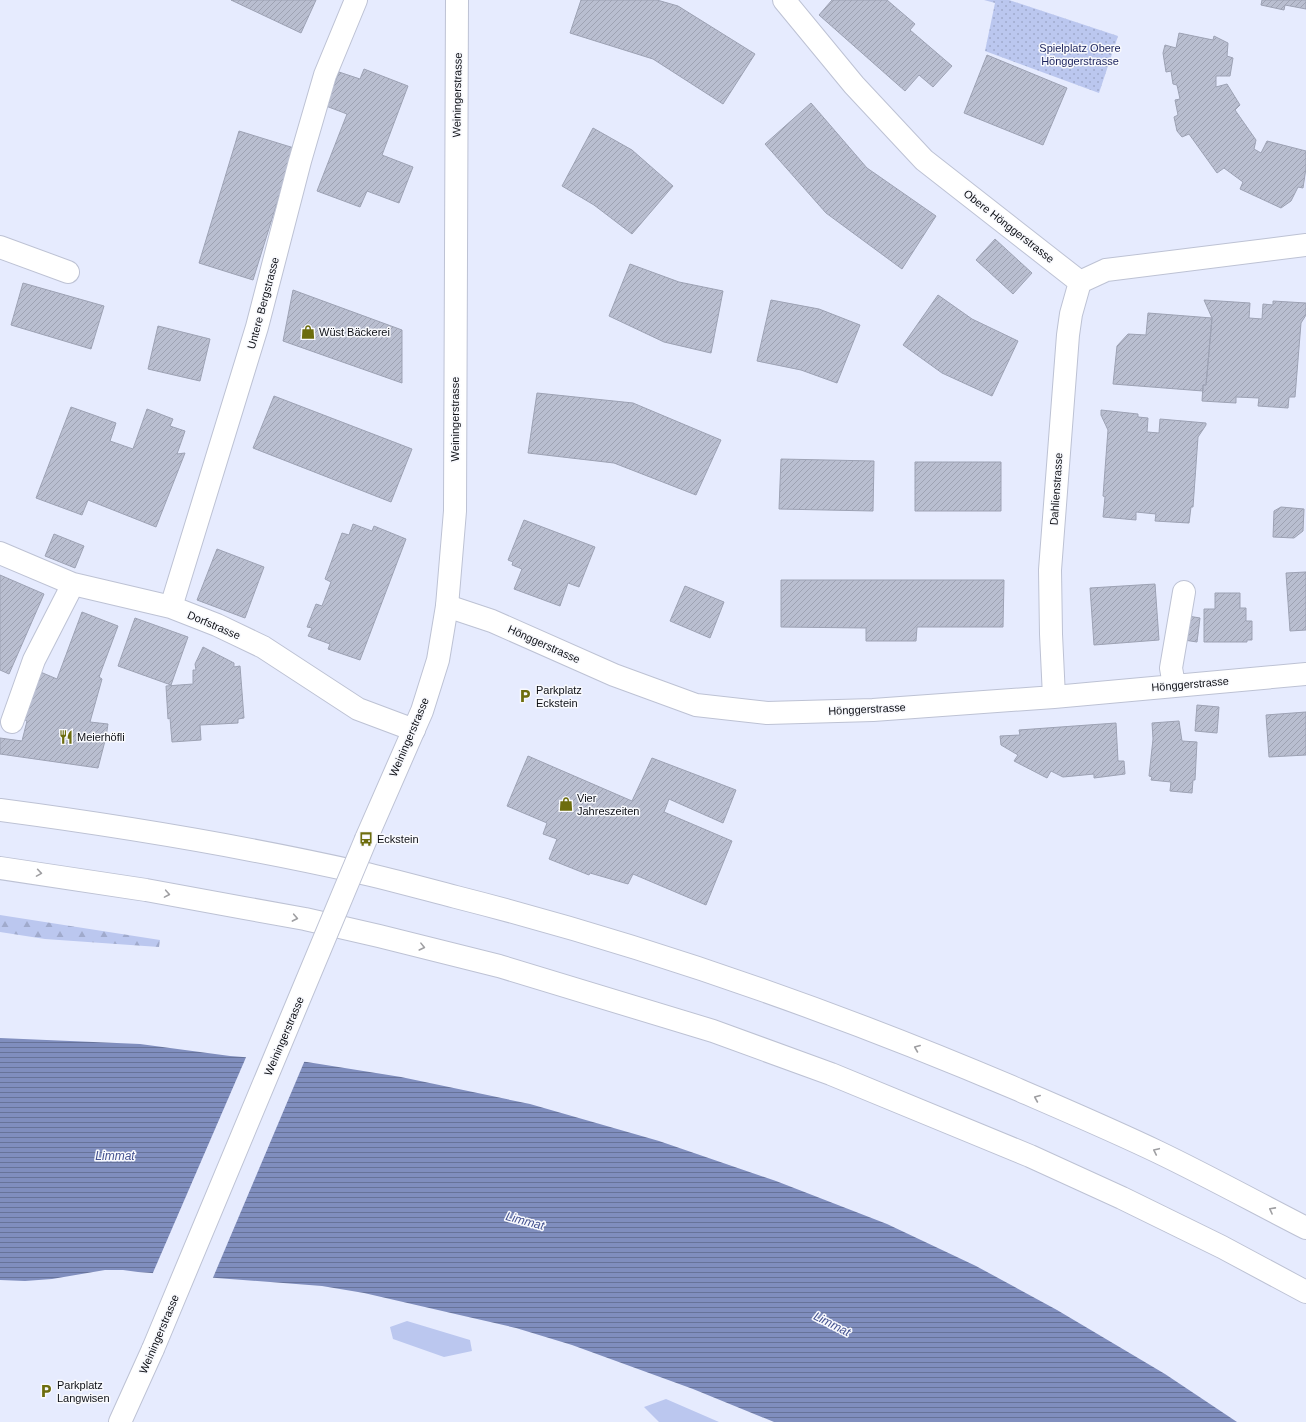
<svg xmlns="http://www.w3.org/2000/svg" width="1306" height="1422" font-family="Arial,sans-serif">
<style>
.grass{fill:#bbc7ef}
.forest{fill:url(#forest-firs)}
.park{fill:url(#park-dots)}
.water{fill:url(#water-rules)}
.pier{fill:#e6ebfe}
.building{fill:url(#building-hatch);stroke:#9da2b4}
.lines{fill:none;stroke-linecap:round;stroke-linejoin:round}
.minor-casing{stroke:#bdc2d4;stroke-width:24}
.major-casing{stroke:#bdc2d4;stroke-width:24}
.highway-casing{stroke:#bdc2d4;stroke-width:24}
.minor{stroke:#fff;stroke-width:22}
.major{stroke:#fff;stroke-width:22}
.highway{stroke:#fff;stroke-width:22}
.major-bridge-casing{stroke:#bdc2d4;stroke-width:24;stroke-linecap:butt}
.major-bridge{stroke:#fff;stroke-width:22}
.oneway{stroke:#9f9fa2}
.labels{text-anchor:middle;stroke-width:3;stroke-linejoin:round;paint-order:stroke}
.park-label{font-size:11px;fill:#1b235d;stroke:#f8f9fd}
.street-label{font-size:11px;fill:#0e1016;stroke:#f8f9fd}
.poi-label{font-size:11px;fill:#0e1016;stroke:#f8f9fd;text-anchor:start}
.water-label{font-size:12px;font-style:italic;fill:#445290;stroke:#f8f9fd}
</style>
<defs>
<pattern id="forest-firs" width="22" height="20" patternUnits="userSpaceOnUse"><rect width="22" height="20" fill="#bbc7ef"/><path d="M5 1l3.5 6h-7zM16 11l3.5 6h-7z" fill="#a0aacc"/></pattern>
<pattern id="park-dots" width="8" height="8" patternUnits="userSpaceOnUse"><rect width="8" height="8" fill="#bbc7ef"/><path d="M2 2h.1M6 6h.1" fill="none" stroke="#a0aacc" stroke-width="1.8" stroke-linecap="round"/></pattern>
<pattern id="water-rules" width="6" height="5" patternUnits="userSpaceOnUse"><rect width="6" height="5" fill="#808ebe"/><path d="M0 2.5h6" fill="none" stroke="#677399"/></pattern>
<pattern id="building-hatch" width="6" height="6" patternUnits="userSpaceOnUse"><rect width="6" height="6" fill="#b9bed0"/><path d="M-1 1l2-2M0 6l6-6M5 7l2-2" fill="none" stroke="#9ea2b2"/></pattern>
</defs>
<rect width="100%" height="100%" fill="#e6ebfe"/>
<path class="grass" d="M 407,1321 L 470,1340 L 472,1351 L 444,1357 L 393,1339 L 390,1327 Z
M 666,1399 L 719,1422 L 659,1422 L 644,1407 Z"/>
<path class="forest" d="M 0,915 L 160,940 L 159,947 L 45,939 L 0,932 Z"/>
<path class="park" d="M 984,0 L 1009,0 L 1118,36 L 1099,93 L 985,51 L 995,3 Z"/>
<path class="water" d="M 0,1038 L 140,1044 L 230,1056 L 307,1062 L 401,1077 L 530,1104 L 659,1141 L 776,1181 L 887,1224 L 976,1266 L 1057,1310 L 1165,1374 L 1237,1422 L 774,1422 L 693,1389 L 572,1345 L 516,1328 L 464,1316 L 364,1293 L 322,1286 L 138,1272 L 123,1270 L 105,1270 L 52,1279 L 25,1281 L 0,1280 Z"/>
<path class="pier" d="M 247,1055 L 305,1060 L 212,1280 L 152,1275 Z"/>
<path class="building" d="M 231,0 L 316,0 L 301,33 Z
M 581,0 L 657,0 L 678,6 L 755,54 L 723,104 L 653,59 L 570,33 Z
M 832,0 L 887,0 L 915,24 L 910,30 L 952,66 L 933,87 L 919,75 L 905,91 L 819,15 Z
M 1262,0 L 1306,0 L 1306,9 L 1285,5 L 1284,10 L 1261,5 Z
M 1179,33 L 1213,40 L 1214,36 L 1228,43 L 1227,56 L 1233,58 L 1230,76 L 1216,76 L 1216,87 L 1227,84 L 1240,105 L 1235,110 L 1256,140 L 1254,149 L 1261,153 L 1267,141 L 1306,151 L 1306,168 L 1303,188 L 1298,187 L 1291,201 L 1281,208 L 1240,189 L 1243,182 L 1224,168 L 1217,173 L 1189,134 L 1182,137 L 1177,131 L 1174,117 L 1178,115 L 1175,100 L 1180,99 L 1177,85 L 1173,84 L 1171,71 L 1166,72 L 1163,53 L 1165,45 L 1176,48 Z
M 987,55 L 1067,88 L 1043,145 L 964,113 Z
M 364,69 L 408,86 L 382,155 L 413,167 L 399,203 L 367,191 L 360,207 L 317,191 L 347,114 L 326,106 L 339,72 L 360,79 Z
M 811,103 L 867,168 L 936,216 L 902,269 L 826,213 L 765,144 Z
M 593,128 L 632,150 L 673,186 L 632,234 L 594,205 L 562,186 Z
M 239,131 L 294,148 L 253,280 L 199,263 Z
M 995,239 L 1032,273 L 1013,294 L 976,260 Z
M 630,264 L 679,282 L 723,291 L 711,353 L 664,342 L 609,316 Z
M 23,283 L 104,306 L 91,349 L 11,325 Z
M 293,290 L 402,330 L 402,383 L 283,341 Z
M 938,295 L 972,319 L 1018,341 L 992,396 L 942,373 L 903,345 Z
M 771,300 L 819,309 L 860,325 L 837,383 L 801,370 L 757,361 Z
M 1204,300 L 1250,303 L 1249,318 L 1262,319 L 1263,304 L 1273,305 L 1273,301 L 1306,303 L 1306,315 L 1301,323 L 1295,397 L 1289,397 L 1288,408 L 1258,406 L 1259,398 L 1236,397 L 1236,403 L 1202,401 L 1203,385 L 1206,385 L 1212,318 Z
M 1148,313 L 1212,318 L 1206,385 L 1203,385 L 1203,391 L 1113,384 L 1117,346 L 1128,334 L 1146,335 Z
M 158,326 L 210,339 L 200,381 L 148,369 Z
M 537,393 L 633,403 L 721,440 L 696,495 L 614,463 L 528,453 Z
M 274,396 L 412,449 L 391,502 L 253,448 Z
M 71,407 L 116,423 L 110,441 L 133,449 L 147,409 L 173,419 L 170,426 L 185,431 L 177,454 L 185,453 L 156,527 L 88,500 L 82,515 L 36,498 Z
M 1101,410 L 1138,414 L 1138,417 L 1148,418 L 1147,432 L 1159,433 L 1160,419 L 1206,423 L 1206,425 L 1198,437 L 1193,507 L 1191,507 L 1189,523 L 1155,521 L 1156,514 L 1136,512 L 1136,520 L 1103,517 L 1105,497 L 1103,496 L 1108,430 L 1101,415 Z
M 781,459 L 874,461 L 873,511 L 779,509 Z
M 915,462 L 1001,462 L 1001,511 L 915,511 Z
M 1281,507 L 1304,509 L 1303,531 L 1294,538 L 1273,537 L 1274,511 Z
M 524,520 L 595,547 L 579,587 L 568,583 L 560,606 L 514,589 L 522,569 L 512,565 L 513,562 L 508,560 Z
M 353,524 L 372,531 L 374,526 L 406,539 L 360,660 L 328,649 L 330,644 L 308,636 L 312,628 L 307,627 L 316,604 L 322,606 L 331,582 L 325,579 L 342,533 L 349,535 Z
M 54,534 L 84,546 L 75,568 L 45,556 Z
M 217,549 L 264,567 L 245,618 L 197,600 Z
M 1306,572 L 1306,630 L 1290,631 L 1286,573 Z
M 0,575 L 44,594 L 9,674 L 0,670 Z
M 781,580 L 1004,580 L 1003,627 L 917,627 L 916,641 L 866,641 L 866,628 L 781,627 Z
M 1155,584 L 1159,640 L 1094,645 L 1090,588 Z
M 685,586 L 724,602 L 710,638 L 670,621 Z
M 1215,593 L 1240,593 L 1240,608 L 1246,608 L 1246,621 L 1252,621 L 1252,640 L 1247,640 L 1247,642 L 1204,642 L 1204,609 L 1215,609 Z
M 82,612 L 118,626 L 99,677 L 102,679 L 90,722 L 108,724 L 106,737 L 98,768 L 0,754 L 0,738 L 22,741 L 27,721 L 21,718 L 38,671 L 57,679 Z
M 1188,616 L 1200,618 L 1197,642 L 1184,640 Z
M 135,618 L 188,637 L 171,685 L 118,666 Z
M 203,647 L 234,663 L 234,667 L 240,666 L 244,718 L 238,719 L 238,723 L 200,725 L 201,740 L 172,742 L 170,718 L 168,719 L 166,686 L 193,684 L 193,670 L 196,670 L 195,664 Z
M 1197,705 L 1219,707 L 1217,733 L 1195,731 Z
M 1306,712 L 1306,755 L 1269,757 L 1266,715 Z
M 1179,721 L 1182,741 L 1197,742 L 1195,780 L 1193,780 L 1192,793 L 1170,791 L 1171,782 L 1151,780 L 1152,777 L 1149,776 L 1153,739 L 1152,723 Z
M 1116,723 L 1118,761 L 1124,761 L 1125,774 L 1094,778 L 1094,774 L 1063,777 L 1051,771 L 1047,778 L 1014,761 L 1018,755 L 1001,745 L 1000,736 L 1020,735 L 1019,730 Z
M 528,756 L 632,801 L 652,758 L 736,790 L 723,823 L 669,799 L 664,812 L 732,841 L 706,905 L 633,874 L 628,884 L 590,873 L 589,875 L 549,859 L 557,839 L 543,834 L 547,823 L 507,806 Z"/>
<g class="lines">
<defs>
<path id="minor" d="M 784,0 L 854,85 L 924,160 L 1080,282
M 0,247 L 68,272
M 1080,282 L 1106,270 L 1306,245
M 0,553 L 73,584 L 171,607 L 217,625 L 263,647 L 358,709 L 414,730
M 447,606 L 492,621 L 614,675 L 696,705 L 767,713 L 873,710 L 1054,697 L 1306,674
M 171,607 L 257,327 L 300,161 L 325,75 L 356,0
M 1174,685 L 1171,668 L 1184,592
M 1054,697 L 1051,634 L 1050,570 L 1068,335 L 1071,314 L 1080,282
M 12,722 L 34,660 L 73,584"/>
<path id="major" d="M 366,839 L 422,711 L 438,660 L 447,606 L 455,511 L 457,0
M 120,1422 L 153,1349"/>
<path id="highway" d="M 0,810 C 121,826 242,846 362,873 C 393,880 425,889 456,897 C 649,946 836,1012 1019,1090 C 1065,1110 1112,1130 1158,1152 C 1208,1176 1257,1203 1306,1228
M 0,868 L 146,890 L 244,908 L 305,919 L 379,936 L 499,966 L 713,1031 L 831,1074 L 1030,1156 L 1122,1198 L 1222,1247 L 1306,1292"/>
</defs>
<use href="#minor" class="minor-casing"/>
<use href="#major" class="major-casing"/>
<use href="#highway" class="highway-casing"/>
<use href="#minor" class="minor"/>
<use href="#major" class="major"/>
<use href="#highway" class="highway"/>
<defs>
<path id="major-bridge" d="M 153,1349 L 366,839"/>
</defs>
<use href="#major-bridge" class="major-bridge-casing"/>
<use href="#major-bridge" class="major-bridge"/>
</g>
<defs><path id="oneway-chevron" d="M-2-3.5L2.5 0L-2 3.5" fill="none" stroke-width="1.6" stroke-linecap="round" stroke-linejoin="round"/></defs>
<g class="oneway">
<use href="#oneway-chevron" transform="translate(39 873) rotate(9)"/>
<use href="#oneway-chevron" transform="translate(167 894) rotate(10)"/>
<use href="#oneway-chevron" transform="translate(295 918) rotate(11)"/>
<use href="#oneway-chevron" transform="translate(422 947) rotate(14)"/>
<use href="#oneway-chevron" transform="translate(917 1048) rotate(-158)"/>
<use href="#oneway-chevron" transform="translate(1037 1098) rotate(-157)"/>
<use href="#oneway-chevron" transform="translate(1156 1151) rotate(-155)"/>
<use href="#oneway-chevron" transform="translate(1272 1210) rotate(-152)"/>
</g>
<defs>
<symbol id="shop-bare" viewBox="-9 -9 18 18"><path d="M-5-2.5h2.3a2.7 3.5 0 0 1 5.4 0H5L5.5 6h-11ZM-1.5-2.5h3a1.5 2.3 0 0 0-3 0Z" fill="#6d6d0e" stroke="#f8f9fd" stroke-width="2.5" paint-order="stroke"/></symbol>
<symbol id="parking-bare" viewBox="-9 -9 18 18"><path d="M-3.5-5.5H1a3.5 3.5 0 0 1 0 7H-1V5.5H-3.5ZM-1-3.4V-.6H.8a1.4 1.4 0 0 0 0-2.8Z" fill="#6d6d0e" stroke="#f8f9fd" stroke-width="2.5" paint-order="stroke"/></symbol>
<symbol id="restaurant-bare" viewBox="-9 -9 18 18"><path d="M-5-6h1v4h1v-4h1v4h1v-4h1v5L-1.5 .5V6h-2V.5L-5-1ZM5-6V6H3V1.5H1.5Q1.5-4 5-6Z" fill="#6d6d0e" stroke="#f8f9fd" stroke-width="2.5" paint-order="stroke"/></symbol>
<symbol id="bus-bare" viewBox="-9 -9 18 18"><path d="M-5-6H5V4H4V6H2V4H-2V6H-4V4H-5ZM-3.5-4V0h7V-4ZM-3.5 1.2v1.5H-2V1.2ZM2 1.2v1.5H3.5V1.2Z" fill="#6d6d0e" stroke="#f8f9fd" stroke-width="2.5" paint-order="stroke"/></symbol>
</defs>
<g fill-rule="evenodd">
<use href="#shop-bare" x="298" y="322" width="20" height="20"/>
<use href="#parking-bare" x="515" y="686" width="20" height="20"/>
<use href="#restaurant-bare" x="56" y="727" width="20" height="20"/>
<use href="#shop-bare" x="556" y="794" width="20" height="20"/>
<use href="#bus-bare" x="356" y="829" width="20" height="20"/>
<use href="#parking-bare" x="36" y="1381" width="20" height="20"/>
</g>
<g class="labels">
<g class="park-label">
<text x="1080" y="52">Spielplatz Obere<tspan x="1080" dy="13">Hönggerstrasse</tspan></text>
</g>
<g class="street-label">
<text transform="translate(457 95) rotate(-89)" y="4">Weiningerstrasse</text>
<text transform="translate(1009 226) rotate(38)" y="4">Obere Hönggerstrasse</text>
<text transform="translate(263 303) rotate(-75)" y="4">Untere Bergstrasse</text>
<text transform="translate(455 419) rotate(-90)" y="4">Weiningerstrasse</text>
<text transform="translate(1056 489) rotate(-86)" y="4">Dahlienstrasse</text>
<text transform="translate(214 625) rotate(23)" y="4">Dorfstrasse</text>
<text transform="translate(544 644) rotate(24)" y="4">Hönggerstrasse</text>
<text transform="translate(1190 684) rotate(-5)" y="4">Hönggerstrasse</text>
<text transform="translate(867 709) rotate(-3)" y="4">Hönggerstrasse</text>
<text transform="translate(409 737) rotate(-67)" y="4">Weiningerstrasse</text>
<text transform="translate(284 1036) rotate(-67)" y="4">Weiningerstrasse</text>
<text transform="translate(159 1334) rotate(-67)" y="4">Weiningerstrasse</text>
</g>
<g class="poi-label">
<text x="319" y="336">Wüst Bäckerei</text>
<text x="536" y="694">Parkplatz<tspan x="536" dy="13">Eckstein</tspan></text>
<text x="77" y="741">Meierhöfli</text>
<text x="577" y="802">Vier<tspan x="577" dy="13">Jahreszeiten</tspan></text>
<text x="377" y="843">Eckstein</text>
<text x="57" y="1389">Parkplatz<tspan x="57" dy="13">Langwisen</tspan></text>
</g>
<g class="water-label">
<text x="115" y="1160">Limmat</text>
<text transform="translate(525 1221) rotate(15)" y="4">Limmat</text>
<text transform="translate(832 1324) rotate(27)" y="4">Limmat</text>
</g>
</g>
</svg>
